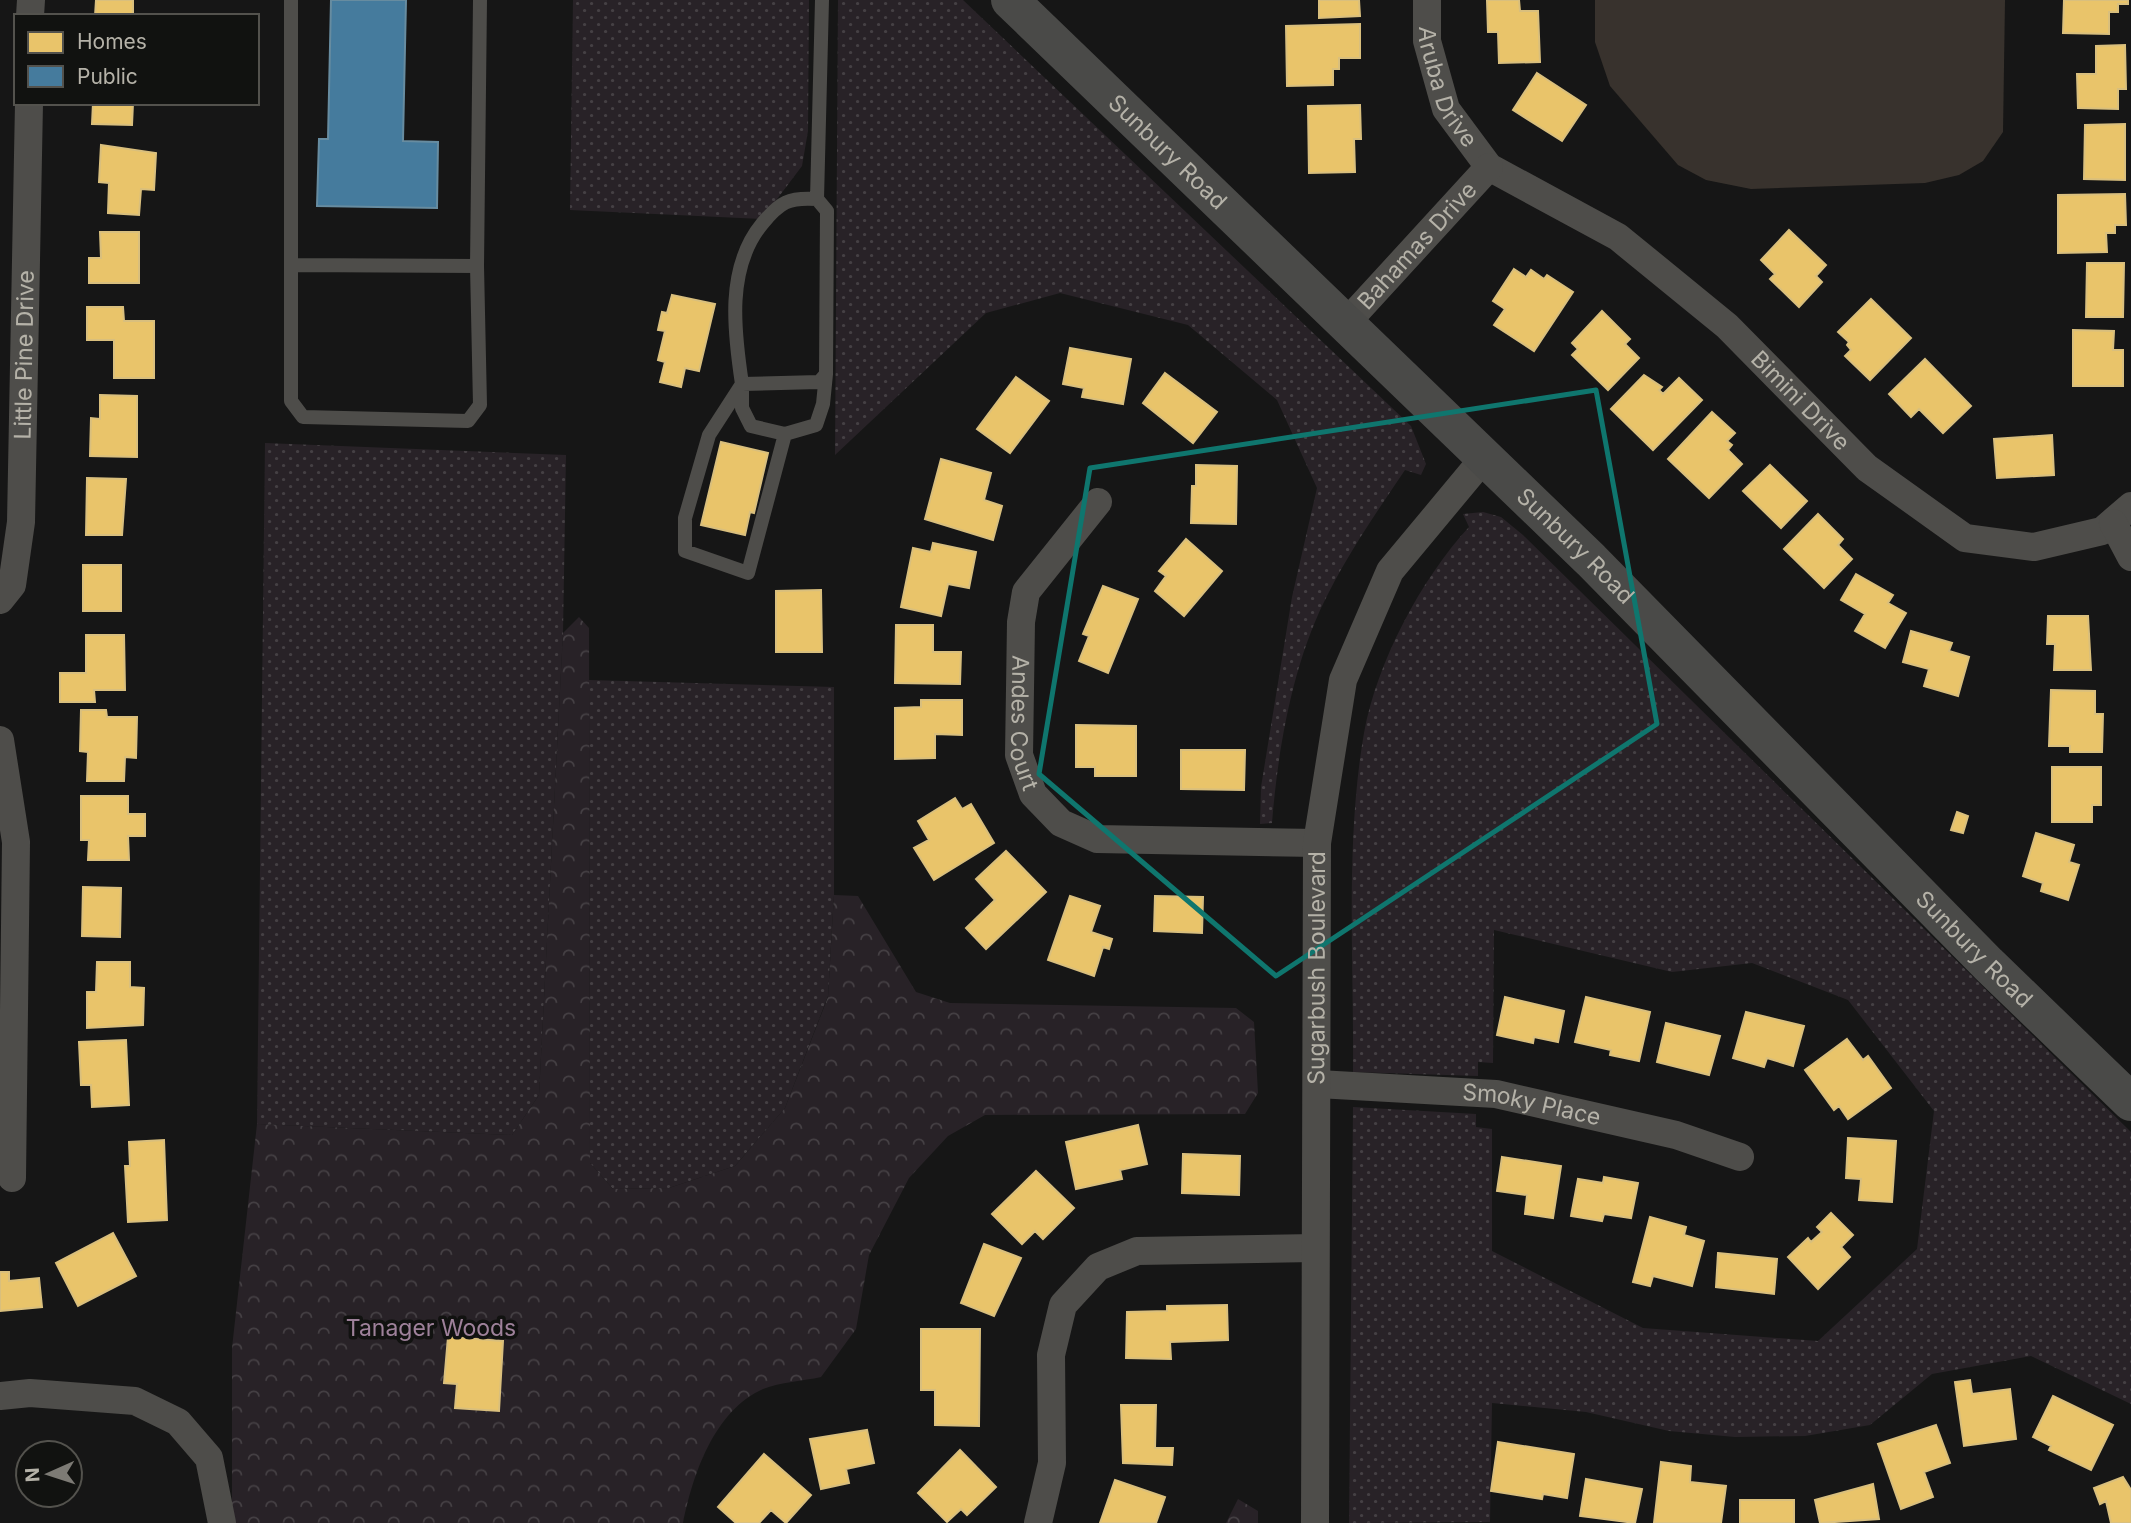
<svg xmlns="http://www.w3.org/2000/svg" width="2131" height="1523" font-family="Inter,sans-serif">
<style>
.grass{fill:url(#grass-dots)}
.forest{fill:url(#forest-crowns)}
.water{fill:#38322d}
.homes{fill:#e9c46a;stroke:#d9bf7d;stroke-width:2}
.public{fill:#457b9d;stroke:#678ca0;stroke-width:2}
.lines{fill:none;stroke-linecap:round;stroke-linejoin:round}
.lane{stroke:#4e4d4a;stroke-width:14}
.street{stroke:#4e4d4a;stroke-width:28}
.primary{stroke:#4a4a48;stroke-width:38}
.marked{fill:none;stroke:#0f766e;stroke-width:5;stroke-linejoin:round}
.labels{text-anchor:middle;stroke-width:7;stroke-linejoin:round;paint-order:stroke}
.street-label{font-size:23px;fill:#b5b2a8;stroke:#111210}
.park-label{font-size:23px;fill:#9e819a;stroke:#111210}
</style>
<defs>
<pattern id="grass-dots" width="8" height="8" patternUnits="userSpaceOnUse" patternTransform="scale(1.75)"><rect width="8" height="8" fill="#282227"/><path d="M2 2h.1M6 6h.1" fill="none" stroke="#454044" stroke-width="1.8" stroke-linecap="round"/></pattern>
<pattern id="forest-crowns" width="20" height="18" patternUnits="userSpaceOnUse" patternTransform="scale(1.75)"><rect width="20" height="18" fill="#282227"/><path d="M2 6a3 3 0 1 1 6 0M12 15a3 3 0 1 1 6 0" fill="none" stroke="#454044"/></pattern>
</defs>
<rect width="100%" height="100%" fill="#161616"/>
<path class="grass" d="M 573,0 L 809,0 L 808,131 L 802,166 L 762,219 L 570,210 Z
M 838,0 L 963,0 L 1411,426 L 1426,464 L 1421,475 L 1405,470 C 1378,510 1351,549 1329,592 C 1293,660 1278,748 1272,823 L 1260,824 L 1261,787 L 1292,597 L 1317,488 L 1277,400 L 1188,325 L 1060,293 L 986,313 L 835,455 Z
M 265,443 L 566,455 L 563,633 L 539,1095 L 512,1135 L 257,1124 Z
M 1483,512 L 1501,517 L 1523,535 L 2131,1132 L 2131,1404 L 2031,1356 L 1932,1374 L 1870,1425 L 1805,1436 L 1735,1437 L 1669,1431 L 1586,1412 L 1492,1403 L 1490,1522 L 1349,1523 L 1353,1107 L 1476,1114 L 1476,1127 L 1492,1129 L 1492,1251 L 1643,1328 L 1818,1341 L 1917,1249 L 1934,1111 L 1848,1000 L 1752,963 L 1672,972 L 1494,930 L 1493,1063 L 1478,1062 L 1478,1076 L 1353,1072 C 1354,961 1345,842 1364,733 C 1377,662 1421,579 1469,527 L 1463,514 Z
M 589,680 L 834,687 L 834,895 L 828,996 L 785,1108 L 735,1166 L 669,1188 L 613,1189 L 590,1163 Z"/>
<path class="forest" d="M 579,617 L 589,628 L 590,1163 L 613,1189 L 669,1188 L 735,1166 L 785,1108 L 828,997 L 834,895 L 858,896 L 916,992 L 950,1003 L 1236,1008 L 1254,1022 L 1258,1093 L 1245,1114 L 985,1115 L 948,1136 L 909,1178 L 869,1255 L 856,1329 L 821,1377 C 803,1381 780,1382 763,1389 C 714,1411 693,1474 683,1523 L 232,1523 L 232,1348 L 257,1124 L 512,1135 L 539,1095 L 563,633 Z
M 1238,1499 L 1258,1511 L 1258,1523 L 1226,1523 Z"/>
<path class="water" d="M 1595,0 L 2005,0 L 2003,132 L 1983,161 L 1959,175 L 1925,183 L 1751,189 L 1706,180 L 1678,165 L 1610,86 L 1595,42 Z"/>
<path class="homes" d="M 96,0 L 133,0 L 133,16 L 95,16 Z
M 1319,0 L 1359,0 L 1360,16 L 1319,18 Z
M 1487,0 L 1519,0 L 1520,11 L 1538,11 L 1540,62 L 1499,63 L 1498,32 L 1488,32 Z
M 2064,0 L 2128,0 L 2128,4 L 2118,4 L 2118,12 L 2109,12 L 2109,34 L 2063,33 Z
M 1360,24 L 1360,58 L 1339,58 L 1339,69 L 1333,69 L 1333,85 L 1287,86 L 1286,26 Z
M 2125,45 L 2126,89 L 2118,89 L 2118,109 L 2078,108 L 2077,74 L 2096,74 L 2096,46 Z
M 1537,73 L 1586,105 L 1562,141 L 1513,110 Z
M 93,103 L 133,103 L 132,125 L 92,124 Z
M 1360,105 L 1361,139 L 1354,139 L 1355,172 L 1309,173 L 1308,106 Z
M 2125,124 L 2125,180 L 2084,179 L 2085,125 Z
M 101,145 L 156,153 L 154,190 L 141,189 L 139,215 L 108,213 L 109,183 L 99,182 Z
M 2125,194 L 2126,225 L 2115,225 L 2115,233 L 2106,233 L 2107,252 L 2058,253 L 2058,195 Z
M 1789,230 L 1826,265 L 1816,276 L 1822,282 L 1799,307 L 1770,279 L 1775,274 L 1761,260 Z
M 100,232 L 139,232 L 139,283 L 89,283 L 89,258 L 101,258 Z
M 2087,263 L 2124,263 L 2123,317 L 2086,317 Z
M 1514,269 L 1526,277 L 1531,270 L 1544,279 L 1547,275 L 1573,292 L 1534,351 L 1494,325 L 1505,309 L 1493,301 Z
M 672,295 L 715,304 L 699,371 L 685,368 L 681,387 L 660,382 L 665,362 L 658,360 L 665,331 L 658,330 L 662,312 L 667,313 Z
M 1871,299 L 1911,338 L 1870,380 L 1845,356 L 1851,350 L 1847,345 L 1849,342 L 1838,332 Z
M 87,307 L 123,307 L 124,321 L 154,321 L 154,378 L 114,378 L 114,340 L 87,340 Z
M 1602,311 L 1630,339 L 1625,344 L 1639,358 L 1608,390 L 1572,355 L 1578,349 L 1572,343 Z
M 2073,330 L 2114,331 L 2113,350 L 2123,350 L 2123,386 L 2073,386 Z
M 1070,348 L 1131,359 L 1123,404 L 1082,397 L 1084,388 L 1063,384 Z
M 1925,359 L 1971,406 L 1943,433 L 1919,409 L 1911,417 L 1889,394 Z
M 1165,373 L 1217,412 L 1193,443 L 1143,403 Z
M 1644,375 L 1662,387 L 1659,390 L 1663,394 L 1679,378 L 1702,400 L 1653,450 L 1611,409 Z
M 1016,377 L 1049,401 L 1010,453 L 977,429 Z
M 100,395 L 137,396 L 137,457 L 90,456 L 91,418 L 100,419 Z
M 1712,412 L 1735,433 L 1727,441 L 1732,445 L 1728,450 L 1742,464 L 1709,498 L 1668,459 Z
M 2052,435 L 2054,475 L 1997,478 L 1994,439 Z
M 721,442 L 768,453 L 754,513 L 750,512 L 745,535 L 701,525 Z
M 941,459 L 991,473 L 984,500 L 1002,506 L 993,540 L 925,519 Z
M 1196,465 L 1237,466 L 1236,524 L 1191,523 L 1192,486 L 1196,486 Z
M 1770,465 L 1807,501 L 1781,528 L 1743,491 Z
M 87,478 L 126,479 L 122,535 L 86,535 Z
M 1818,514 L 1843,539 L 1838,545 L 1852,559 L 1824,588 L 1784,549 Z
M 1186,539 L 1222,571 L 1184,616 L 1155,591 L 1166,576 L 1159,571 Z
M 933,543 L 976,552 L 969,588 L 948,584 L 941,616 L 901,607 L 913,548 L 931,552 Z
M 83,565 L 121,565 L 121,611 L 83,611 Z
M 1856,574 L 1893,595 L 1888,603 L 1906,613 L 1885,648 L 1855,631 L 1865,614 L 1841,600 Z
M 1103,586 L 1138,599 L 1108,673 L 1079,661 L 1089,636 L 1083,634 Z
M 821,590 L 822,652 L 776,652 L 776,591 Z
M 2048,616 L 2088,616 L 2091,670 L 2054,670 L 2055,644 L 2047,644 Z
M 896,625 L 933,625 L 933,652 L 961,652 L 960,684 L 895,683 Z
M 1911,631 L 1952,643 L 1949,651 L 1969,657 L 1958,696 L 1924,686 L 1929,669 L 1903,662 Z
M 86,635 L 124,635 L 125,690 L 94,690 L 95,702 L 60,702 L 60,673 L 86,673 Z
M 2051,690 L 2095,691 L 2095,714 L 2103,714 L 2102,752 L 2070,752 L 2070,746 L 2049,746 Z
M 921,700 L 962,700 L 962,735 L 935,734 L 935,758 L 895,759 L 895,708 L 921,707 Z
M 81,710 L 106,710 L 107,717 L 137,717 L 136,758 L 125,757 L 124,781 L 87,781 L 88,752 L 80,751 Z
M 1076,725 L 1136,726 L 1136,776 L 1095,776 L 1095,767 L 1076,767 Z
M 1181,750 L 1245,750 L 1244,790 L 1181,789 Z
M 2052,767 L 2101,767 L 2101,805 L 2092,805 L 2092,822 L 2052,822 Z
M 81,796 L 128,796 L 128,814 L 145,814 L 145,836 L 128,836 L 129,860 L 88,860 L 89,840 L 81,840 Z
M 955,798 L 962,809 L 971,804 L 994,843 L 934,880 L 914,848 L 929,840 L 918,821 Z
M 1957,812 L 1968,816 L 1963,833 L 1951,830 Z
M 2036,833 L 2074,845 L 2069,862 L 2079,865 L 2068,900 L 2041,891 L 2043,883 L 2023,876 Z
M 1006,851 L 1046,892 L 986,949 L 966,928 L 995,900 L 976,879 Z
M 83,887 L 121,888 L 120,937 L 82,936 Z
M 1070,896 L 1100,906 L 1091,932 L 1112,939 L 1109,949 L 1103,947 L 1094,976 L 1048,960 Z
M 1155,896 L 1203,897 L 1202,933 L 1154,931 Z
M 97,962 L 130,962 L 130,987 L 144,988 L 143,1025 L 87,1028 L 87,992 L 96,992 Z
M 1505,997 L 1564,1011 L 1558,1042 L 1534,1037 L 1533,1043 L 1497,1035 Z
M 1586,997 L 1650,1012 L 1639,1061 L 1610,1055 L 1611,1050 L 1575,1042 Z
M 1746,1012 L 1804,1026 L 1793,1066 L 1767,1058 L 1764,1067 L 1733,1058 Z
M 1666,1023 L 1720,1036 L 1709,1075 L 1657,1062 Z
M 1847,1039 L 1863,1060 L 1868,1056 L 1891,1088 L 1848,1119 L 1839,1106 L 1834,1110 L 1805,1070 Z
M 126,1040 L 129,1105 L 92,1107 L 91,1085 L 81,1085 L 79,1042 Z
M 1138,1125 L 1147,1164 L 1120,1170 L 1122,1179 L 1076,1189 L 1066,1142 Z
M 1848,1138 L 1896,1141 L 1892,1202 L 1859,1200 L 1861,1179 L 1846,1178 Z
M 164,1140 L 167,1220 L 128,1222 L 125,1166 L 130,1166 L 129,1142 Z
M 1183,1154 L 1240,1156 L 1239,1195 L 1182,1193 Z
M 1502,1157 L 1561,1166 L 1553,1218 L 1525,1214 L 1527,1195 L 1497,1191 Z
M 1036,1171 L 1074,1208 L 1043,1239 L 1035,1231 L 1022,1244 L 992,1214 Z
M 1604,1177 L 1638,1183 L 1631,1218 L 1604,1214 L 1602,1221 L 1571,1216 L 1578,1179 L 1603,1183 Z
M 1831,1213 L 1853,1235 L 1841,1247 L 1850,1257 L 1818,1289 L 1788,1257 L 1808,1238 L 1811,1242 L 1822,1232 L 1817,1227 Z
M 1650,1217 L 1686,1227 L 1684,1235 L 1704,1241 L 1692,1286 L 1653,1276 L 1650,1286 L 1633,1282 Z
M 113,1233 L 136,1276 L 78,1306 L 56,1263 Z
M 984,1244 L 1021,1258 L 994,1316 L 961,1303 Z
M 1718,1253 L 1777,1259 L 1774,1294 L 1716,1287 Z
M 0,1272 L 9,1272 L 9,1281 L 39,1278 L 42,1307 L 0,1311 Z
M 1227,1305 L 1228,1340 L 1170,1342 L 1171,1359 L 1126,1358 L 1127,1312 L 1167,1311 L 1167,1306 Z
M 921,1329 L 980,1329 L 979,1426 L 935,1425 L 935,1390 L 921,1390 Z
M 448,1337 L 503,1341 L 499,1411 L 455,1408 L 457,1384 L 444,1383 Z
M 1970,1380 L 1972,1394 L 2010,1389 L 2016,1439 L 1964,1446 L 1955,1382 Z
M 2053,1396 L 2113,1425 L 2091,1470 L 2049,1450 L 2051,1446 L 2033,1437 Z
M 1121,1405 L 1156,1405 L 1155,1448 L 1173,1448 L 1172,1465 L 1123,1463 Z
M 1936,1425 L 1950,1463 L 1924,1472 L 1933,1497 L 1901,1509 L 1878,1444 Z
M 867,1430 L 874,1463 L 846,1469 L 849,1483 L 821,1489 L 810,1439 Z
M 1498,1442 L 1574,1454 L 1567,1498 L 1543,1494 L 1542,1499 L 1491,1491 Z
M 960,1450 L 996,1487 L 967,1515 L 961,1509 L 947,1522 L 918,1493 Z
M 764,1454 L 811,1495 L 786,1523 L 771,1510 L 759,1523 L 736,1523 L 718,1507 Z
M 1661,1462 L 1691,1466 L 1690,1482 L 1726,1486 L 1721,1523 L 1654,1523 Z
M 2123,1477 L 2131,1490 L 2131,1523 L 2111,1523 L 2106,1501 L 2100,1504 L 2094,1488 Z
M 1586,1479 L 1642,1489 L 1635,1523 L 1580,1516 Z
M 1115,1480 L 1165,1497 L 1156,1523 L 1100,1523 Z
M 1873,1484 L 1879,1519 L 1820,1523 L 1815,1500 Z
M 1740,1500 L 1794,1500 L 1794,1523 L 1740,1523 Z"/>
<path class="public" d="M 331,0 L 406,0 L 403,141 L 438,142 L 437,208 L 317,206 L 319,139 L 328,139 Z"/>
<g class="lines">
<path class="lane" d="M 291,0 L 291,401 L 303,417 L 468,421 L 480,405 L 477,266
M 817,199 C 789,197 780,202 762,224 C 726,268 734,331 742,384 L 819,382 L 826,374 L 827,211 L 817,199 L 822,0
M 293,265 L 477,266 L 480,0
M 742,384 L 709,435 L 685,518 L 685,551 L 748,573 L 785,434
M 742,386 L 742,408 L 751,426 L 785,434 L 816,425 L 823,404 L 826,374"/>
<g class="street">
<path id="s1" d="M 1427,0 L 1427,41 L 1446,109 L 1489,167 L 1618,237 L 1727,326 L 1867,468 L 1965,538 L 2034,547 L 2102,531 L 2131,506"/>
<path d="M 30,16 L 31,0"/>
<path id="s2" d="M 1346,323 L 1489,167"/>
<path id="s3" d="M 1098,502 L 1026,592 L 1021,622 L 1019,755 L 1033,794 L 1061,823 L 1097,839 L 1317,843"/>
<path d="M 2113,523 L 2131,557"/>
<path id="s4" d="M 0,600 L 12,585 L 21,522 L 29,103"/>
<path d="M 0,740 L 16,842 L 12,1178"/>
<path id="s5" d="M 1318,1084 L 1496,1094 L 1676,1135 L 1740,1157"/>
<path d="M 0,1396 L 30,1393 L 135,1401 L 178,1422 L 209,1458 L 222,1523"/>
<path d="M 1038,1523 L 1052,1463 L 1051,1355 L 1063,1305 L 1098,1267 L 1137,1251 L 1315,1248"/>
<path id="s6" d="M 1315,1523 L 1317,843 L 1343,680 L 1390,571 L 1484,458"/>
</g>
<path class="primary" id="s7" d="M 1010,0 L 1591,560 L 1988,964 L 2131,1102"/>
</g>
<path class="marked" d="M 1596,390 L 1657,724 L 1276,976 L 1039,774 L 1090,468 Z"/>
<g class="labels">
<g class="street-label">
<text dy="8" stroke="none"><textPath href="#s1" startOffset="91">Aruba Drive</textPath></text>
<text dy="8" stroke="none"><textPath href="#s7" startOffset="219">Sunbury Road</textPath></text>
<text dy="8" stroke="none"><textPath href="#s2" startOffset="105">Bahamas Drive</textPath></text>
<text dy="8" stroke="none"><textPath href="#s4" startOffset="250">Little Pine Drive</textPath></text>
<text dy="8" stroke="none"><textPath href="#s1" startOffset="576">Bimini Drive</textPath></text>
<text dy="8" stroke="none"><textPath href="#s7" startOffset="786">Sunbury Road</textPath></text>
<text dy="8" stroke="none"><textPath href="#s3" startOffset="247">Andes Court</textPath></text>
<text dy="8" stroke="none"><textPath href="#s7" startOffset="1353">Sunbury Road</textPath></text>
<text dy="8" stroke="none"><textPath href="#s6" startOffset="555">Sugarbush Boulevard</textPath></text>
<text dy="8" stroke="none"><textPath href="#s5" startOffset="215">Smoky Place</textPath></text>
</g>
<g class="park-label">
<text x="431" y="1336">Tanager Woods</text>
</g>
</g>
<rect x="14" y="14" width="245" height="91" fill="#111210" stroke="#53524d" stroke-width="2"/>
<rect x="28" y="32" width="35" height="21" fill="#e9c46a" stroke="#53524d" stroke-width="2"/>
<text x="77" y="49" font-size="21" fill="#b5b2a8">Homes</text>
<rect x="28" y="66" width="35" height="21" fill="#457b9d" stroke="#53524d" stroke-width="2"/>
<text x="77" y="84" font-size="21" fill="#b5b2a8">Public</text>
<g transform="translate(49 1474) rotate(267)"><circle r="33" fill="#111210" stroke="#53524d" stroke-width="2"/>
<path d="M0-5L12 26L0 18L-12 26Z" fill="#7d7b75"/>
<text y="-10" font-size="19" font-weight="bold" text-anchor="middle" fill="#b5b2a8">N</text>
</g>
</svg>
